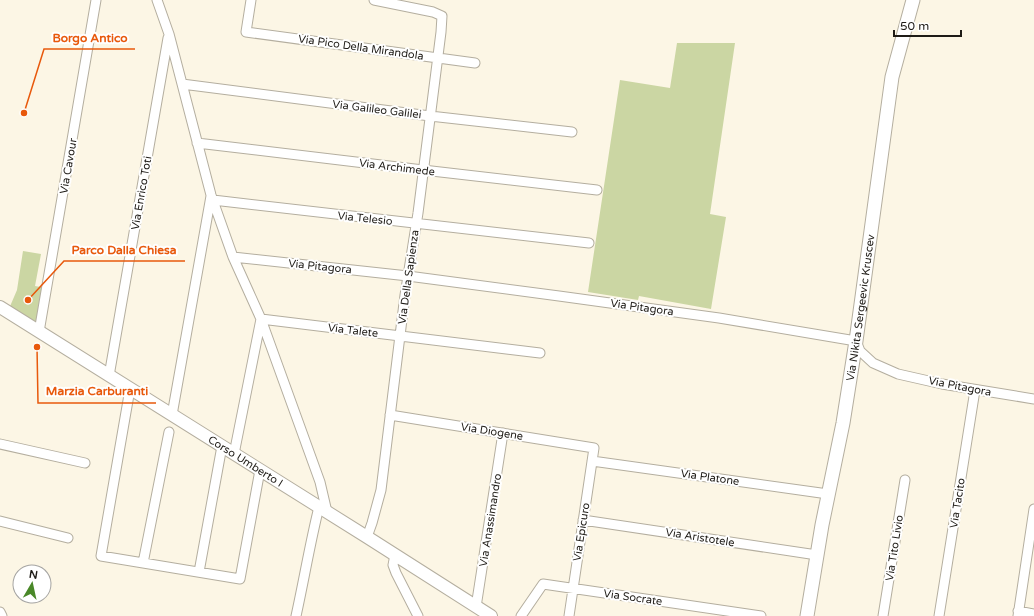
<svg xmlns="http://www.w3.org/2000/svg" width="1034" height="616" font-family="'Varela Round',sans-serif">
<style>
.green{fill:#cbd6a3}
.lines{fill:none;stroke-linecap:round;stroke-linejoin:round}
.minor-casing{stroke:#b4ae9f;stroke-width:11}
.tertiary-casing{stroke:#b4ae9f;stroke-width:14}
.secondary-casing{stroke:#b4ae9f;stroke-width:15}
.minor{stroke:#fff;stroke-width:9}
.tertiary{stroke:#fff;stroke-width:12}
.secondary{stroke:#fff;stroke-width:13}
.labels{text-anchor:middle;stroke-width:4;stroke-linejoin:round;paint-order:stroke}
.street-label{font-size:11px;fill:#1e1b16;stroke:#fff}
.leader{fill:none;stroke:#e8590c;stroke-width:1.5}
.callout-dot{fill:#e8590c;stroke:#fff;stroke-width:1.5}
.callout-label{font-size:12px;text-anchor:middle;font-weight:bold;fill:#e8590c;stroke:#fff;stroke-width:4;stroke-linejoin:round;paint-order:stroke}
</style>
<rect width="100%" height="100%" fill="#fcf6e5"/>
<path class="green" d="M 677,43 L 735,43 L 710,214 L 726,217 L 711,309 L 639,296 L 638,300 L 588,292 L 620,80 L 670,88 Z
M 23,251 L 41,254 L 35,286 L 46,288 L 39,331 L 8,311 L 17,290 Z"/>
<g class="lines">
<defs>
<path id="minor" d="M 157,0 L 169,34 L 211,195 L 233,257 L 261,319 L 320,482 L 327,512
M 251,0 L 246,32 L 475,63
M 182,84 L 430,116 L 572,132
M 197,143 L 423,170 L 597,190
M 213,200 L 589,243
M 233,257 L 408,276 L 559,296 L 719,318 L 856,341 L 860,351 L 873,363 L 898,374 L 942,384 L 1034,399
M 39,332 L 96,0
M 109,376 L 168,38
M 130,389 L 101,556 L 240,579 L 260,470
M 172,415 L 211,196
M 390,415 L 594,448 L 569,616
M 0,444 L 85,463
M 234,454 L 261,319 L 540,353
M 592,461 L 828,494
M 583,520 L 817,555
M 0,521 L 68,538
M 367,537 L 372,523 L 381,490 L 405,295 L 418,213 L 441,32 L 442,16 L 433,12 L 374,0
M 395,555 L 393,565 L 396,573 L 418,616
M 143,563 L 169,432
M 199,572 L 222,446
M 476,607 L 503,433
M 1018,611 L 1034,614
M 0,612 L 2,616
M 296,616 C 304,580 310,543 319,507
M 521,616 L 543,584 L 761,616
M 883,616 L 905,480
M 939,616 L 975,390
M 1018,616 L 1034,509"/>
<g id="tertiary">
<path id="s1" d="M 0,307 L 367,537 L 491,616"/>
</g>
<g id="secondary">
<path id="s2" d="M 807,616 L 822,525 L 843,423 L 856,341 L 892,77 L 913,0"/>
</g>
</defs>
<use href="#minor" class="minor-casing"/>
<use href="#tertiary" class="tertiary-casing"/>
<use href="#secondary" class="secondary-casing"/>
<use href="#minor" class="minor"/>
<use href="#tertiary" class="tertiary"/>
<use href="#secondary" class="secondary"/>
</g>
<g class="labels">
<g class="street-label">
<text transform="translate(361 47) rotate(8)" y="4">Via Pico Della Mirandola</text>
<text transform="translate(377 109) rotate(7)" y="4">Via Galileo Galilei</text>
<text transform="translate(68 166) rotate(-80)" y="4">Via Cavour</text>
<text transform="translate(397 167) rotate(7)" y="4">Via Archimede</text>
<text transform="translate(141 193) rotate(-80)" y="4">Via Enrico Toti</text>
<text transform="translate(365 218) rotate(6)" y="4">Via Telesio</text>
<text transform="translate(320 266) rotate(6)" y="4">Via Pitagora</text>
<text transform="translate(408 277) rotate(-82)" y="4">Via Della Sapienza</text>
<text transform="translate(642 307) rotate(8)" y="4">Via Pitagora</text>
<text dy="4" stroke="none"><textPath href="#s2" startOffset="313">Via Nikita Sergeevic Kruscev</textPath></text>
<text transform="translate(353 330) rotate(7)" y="4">Via Talete</text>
<text transform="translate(960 386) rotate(11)" y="4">Via Pitagora</text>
<text transform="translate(492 431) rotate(9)" y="4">Via Diogene</text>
<text dy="4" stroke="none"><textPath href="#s1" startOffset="290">Corso Umberto I</textPath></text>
<text transform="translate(710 477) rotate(8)" y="4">Via Platone</text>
<text transform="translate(957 503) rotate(-81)" y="4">Via Tacito</text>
<text transform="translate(490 520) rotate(-81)" y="4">Via Anassimandro</text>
<text transform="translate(581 532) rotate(-81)" y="4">Via Epicuro</text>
<text transform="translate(700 537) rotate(9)" y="4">Via Aristotele</text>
<text transform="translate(894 548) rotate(-81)" y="4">Via Tito Livio</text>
<text transform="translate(633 597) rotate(8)" y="4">Via Socrate</text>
</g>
</g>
<path class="leader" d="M24 113L44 49H135M28 300L64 261H185M37 347L38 403H156"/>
<g class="callout-dot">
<circle cx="24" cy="113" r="4"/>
<circle cx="28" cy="300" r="4"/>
<circle cx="37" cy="347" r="4"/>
</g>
<g class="callout-label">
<text x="90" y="42">Borgo Antico</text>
<text x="124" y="254">Parco Dalla Chiesa</text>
<text x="97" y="395">Marzia Carburanti</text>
</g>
<g transform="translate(32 584) rotate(9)"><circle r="19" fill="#ffffff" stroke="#a5a4a2"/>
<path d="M0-3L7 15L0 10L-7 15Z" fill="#498828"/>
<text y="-6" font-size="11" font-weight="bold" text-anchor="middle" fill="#1e1b16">N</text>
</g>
<path d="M894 30v6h67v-6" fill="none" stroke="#1e1b16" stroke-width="2"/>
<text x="900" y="30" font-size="12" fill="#1e1b16" stroke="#ffffff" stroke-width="3" paint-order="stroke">50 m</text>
</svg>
